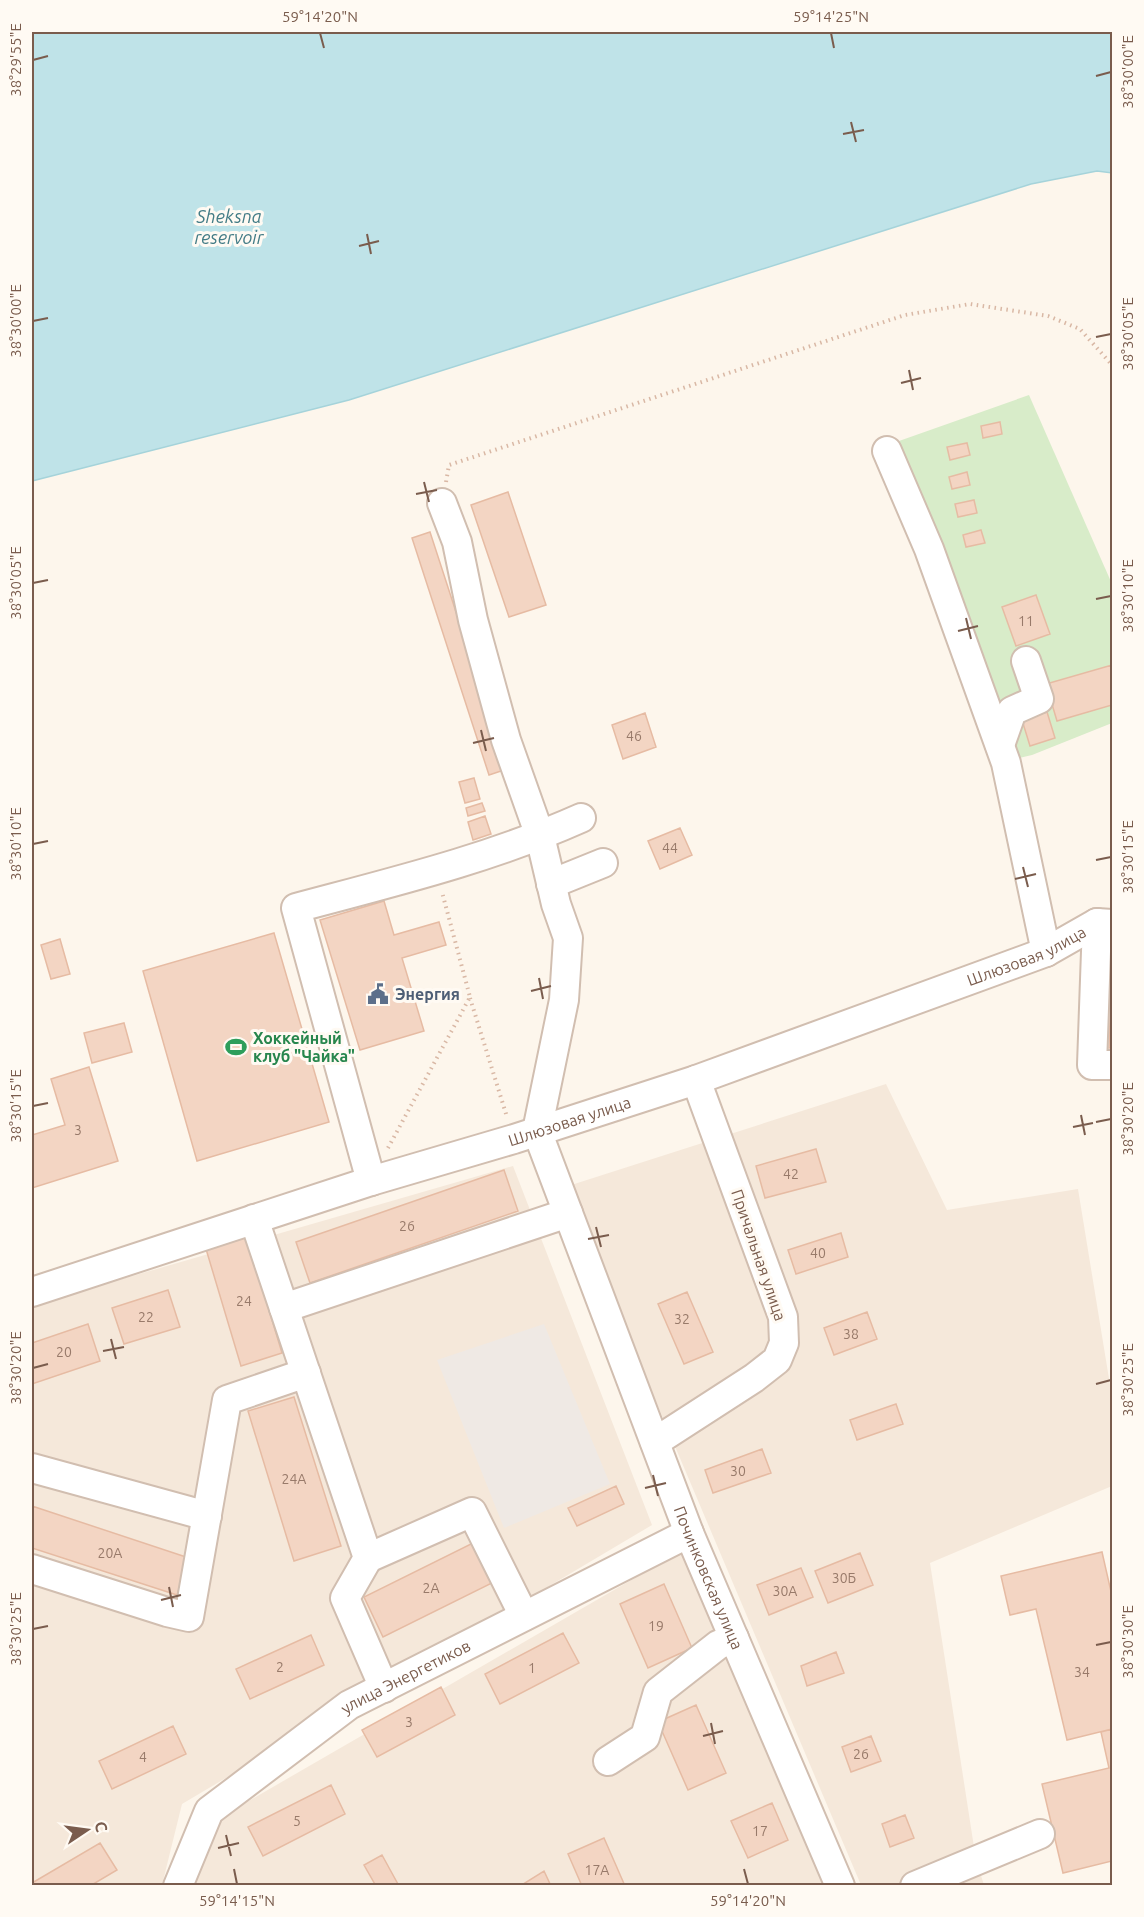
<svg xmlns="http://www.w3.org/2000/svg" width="1144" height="1917" font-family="Ubuntu,sans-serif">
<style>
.residential{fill:#f5e8da}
.industrial{fill:#efe9e4}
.green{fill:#d8ecc9}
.water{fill:#bfe3e8;stroke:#a5d3da;stroke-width:1.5}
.building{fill:#f3d5c3;stroke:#e6bba3;stroke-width:1.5}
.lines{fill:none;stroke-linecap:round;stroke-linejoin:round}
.minor-casing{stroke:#d1beb0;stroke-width:32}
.path{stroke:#d9b8a5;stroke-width:4;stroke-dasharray:1.5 4.5;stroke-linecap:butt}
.minor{stroke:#fff;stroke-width:28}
.ticks{fill:none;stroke:#7a5c4d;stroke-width:2}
.labels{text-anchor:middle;stroke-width:6;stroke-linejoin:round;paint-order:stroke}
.number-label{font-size:14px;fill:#987a6a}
.street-label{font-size:16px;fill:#7a5c4d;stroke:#fffaf3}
.service-label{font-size:16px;font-weight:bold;fill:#4e5e75;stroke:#fffaf3;text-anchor:start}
.leisure-label{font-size:16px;font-weight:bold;fill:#27864d;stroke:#fffaf3;text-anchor:start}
.water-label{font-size:18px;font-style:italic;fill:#437c86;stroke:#fffaf3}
.neatline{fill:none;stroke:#7a5c4d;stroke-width:2}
.ticks-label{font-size:15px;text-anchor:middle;fill:#7a5c4d}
</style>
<rect width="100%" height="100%" fill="#fdf6ec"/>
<path class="residential" d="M 886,1084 L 947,1210 L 1078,1189 L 1112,1397 L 1112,1486 L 930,1563 L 976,1860 L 984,1885 L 861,1885 L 565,1187 Z
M 513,1166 L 652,1525 L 182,1804 L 162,1885 L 32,1886 L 32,1305 Z
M 685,1549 L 830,1886 L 191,1886 L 214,1821 Z"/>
<path class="industrial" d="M 544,1324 L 610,1484 L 504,1528 L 437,1360 Z"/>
<path class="green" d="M 1029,395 L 1112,584 L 1112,723 L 1032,755 L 1015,759 L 899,441 Z"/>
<path class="water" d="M 32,32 L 1112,32 L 1112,173 L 1097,171 L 1031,184 L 349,400 L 32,481 Z"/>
<path class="building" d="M 1000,422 L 1002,434 L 983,438 L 981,426 Z
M 967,443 L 970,455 L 950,460 L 947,447 Z
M 967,472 L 970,485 L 952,489 L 949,477 Z
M 508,492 L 546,605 L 509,617 L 471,505 Z
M 974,500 L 977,513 L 958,517 L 955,504 Z
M 981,530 L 985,543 L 966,547 L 963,535 Z
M 430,532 L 507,769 L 489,775 L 412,538 Z
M 1036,595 L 1050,634 L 1016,646 L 1002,607 Z
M 1112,665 L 1112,705 L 1057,721 L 1046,684 Z
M 1047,712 L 1055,738 L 1030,746 L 1022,720 Z
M 645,713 L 656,747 L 623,759 L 612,725 Z
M 474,778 L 480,799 L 465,803 L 459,782 Z
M 482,803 L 485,811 L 468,816 L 466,808 Z
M 485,816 L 491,834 L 473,840 L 468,822 Z
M 680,828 L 692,855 L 660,869 L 648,841 Z
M 384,901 L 394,935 L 439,922 L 446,945 L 402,958 L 424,1031 L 360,1050 L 320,920 Z
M 274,933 L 329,1122 L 197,1161 L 143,971 Z
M 60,939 L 70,974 L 51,979 L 41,945 Z
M 1112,964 L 1112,1048 L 1109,1048 Z
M 124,1023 L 132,1052 L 92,1063 L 84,1033 Z
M 89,1067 L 118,1161 L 32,1188 L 32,1135 L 65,1125 L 51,1079 Z
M 816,1149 L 826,1182 L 765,1198 L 756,1166 Z
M 504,1170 L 518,1211 L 310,1283 L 296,1242 Z
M 841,1233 L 848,1257 L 796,1274 L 788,1250 Z
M 247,1237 L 282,1353 L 241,1366 L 206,1249 Z
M 168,1290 L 180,1327 L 124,1344 L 112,1308 Z
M 687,1292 L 713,1352 L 684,1364 L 658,1304 Z
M 867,1312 L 877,1339 L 834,1355 L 824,1328 Z
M 88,1324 L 100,1361 L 32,1384 L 32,1343 Z
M 294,1397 L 341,1546 L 294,1561 L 248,1411 Z
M 896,1404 L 903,1424 L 857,1440 L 850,1420 Z
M 762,1449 L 771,1473 L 713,1493 L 705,1470 Z
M 616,1486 L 624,1504 L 577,1526 L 568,1508 Z
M 32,1506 L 189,1558 L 177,1595 L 32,1548 Z
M 479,1540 L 498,1580 L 383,1637 L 364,1597 Z
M 1102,1552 L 1112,1596 L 1112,1729 L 1067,1740 L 1036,1609 L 1010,1615 L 1001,1576 Z
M 860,1553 L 873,1585 L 828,1603 L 815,1571 Z
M 801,1568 L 813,1597 L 769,1615 L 757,1585 Z
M 664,1584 L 692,1648 L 648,1668 L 620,1604 Z
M 563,1633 L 579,1663 L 500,1704 L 485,1674 Z
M 311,1635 L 324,1665 L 250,1699 L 236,1669 Z
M 836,1652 L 844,1673 L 807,1686 L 801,1666 Z
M 441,1687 L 455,1715 L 377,1757 L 362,1730 Z
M 696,1705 L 726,1773 L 688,1790 L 658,1722 Z
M 173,1726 L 186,1754 L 112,1789 L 99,1761 Z
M 1112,1729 L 1112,1861 L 1063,1873 L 1042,1784 L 1109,1768 L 1101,1732 Z
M 871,1736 L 881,1761 L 851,1772 L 842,1747 Z
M 331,1785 L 345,1814 L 263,1856 L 248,1827 Z
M 772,1803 L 788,1840 L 748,1858 L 731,1821 Z
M 905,1815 L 914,1838 L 890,1847 L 882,1824 Z
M 604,1838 L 625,1886 L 582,1886 L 568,1854 Z
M 100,1843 L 117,1870 L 90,1886 L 32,1886 L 32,1883 Z
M 382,1855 L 399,1886 L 376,1886 L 364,1865 Z
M 544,1871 L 551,1886 L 520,1886 Z"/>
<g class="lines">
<defs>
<g id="minor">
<path d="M 887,451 L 929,549 L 1006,763 L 1046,952"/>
<path id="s1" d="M 442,503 L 457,542 L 473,620 L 506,740 L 540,836 L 556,904 L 568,938 L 564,1000 L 537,1131 L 689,1533 L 840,1886"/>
<path d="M 1000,745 L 1012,711 L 1039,699 L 1026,661"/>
<path d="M 551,884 L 603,863"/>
<path d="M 1097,923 L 1092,1065 L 1112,1065"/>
<path d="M 371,1181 L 296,908 C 393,882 489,859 581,818"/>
<path d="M 254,1219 L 368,1558 L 345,1598 L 384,1688"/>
<path id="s2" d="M 32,1292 L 371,1181 L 514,1139 L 696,1080 L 1046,952 L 1097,923 L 1112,924"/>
<path d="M 284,1308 L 568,1213"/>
<path d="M 655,1442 L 754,1378 L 777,1360 L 784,1343 L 783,1317 L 696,1080"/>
<path d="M 32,1468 L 207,1516"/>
<path d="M 368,1558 L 472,1512 L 524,1616"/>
<path d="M 32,1569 L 167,1612 L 189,1617 L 227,1400 L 306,1373"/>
<path d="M 608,1761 L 645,1737 L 658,1692 L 718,1645 L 734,1638"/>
<path id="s3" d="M 178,1886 L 209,1811 L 349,1705 L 689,1533"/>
<path d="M 915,1886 L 1040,1834"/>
</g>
</defs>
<use href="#minor" class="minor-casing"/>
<path class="path" d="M 446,482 L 449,465 L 905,315 L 970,304 L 1048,316 L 1080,329 L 1112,365
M 470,998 L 507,1117
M 388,1148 L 470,997 L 442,892"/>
<use href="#minor" class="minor"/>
</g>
<path class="ticks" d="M 320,33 L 324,48M 831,33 L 834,48M 33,60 L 48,56M 1096,76 L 1111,72M 851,122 L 856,142M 843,134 L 864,130M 367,234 L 371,254M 359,246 L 379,241M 33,321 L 48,318M 1096,337 L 1111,334M 909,370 L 913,390M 901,383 L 921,378M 424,482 L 429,502M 416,494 L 437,490M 33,583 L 48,580M 1096,599 L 1111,596M 966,618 L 971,639M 958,631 L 978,626M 481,730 L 486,751M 473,743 L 494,738M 33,844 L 48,841M 1096,860 L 1111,857M 1023,867 L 1028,887M 1015,879 L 1036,874M 539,978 L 543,999M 531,991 L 551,986M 33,1106 L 48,1103M 1081,1115 L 1085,1135M 1096,1122 L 1111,1119M 1073,1127 L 1093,1123M 596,1227 L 601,1247M 588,1239 L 609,1235M 111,1339 L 116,1359M 103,1351 L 124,1347M 33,1368 L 48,1364M 1096,1384 L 1111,1380M 653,1475 L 658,1496M 645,1488 L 666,1483M 169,1587 L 173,1607M 161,1600 L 181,1595M 33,1629 L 48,1626M 1096,1645 L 1111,1642M 711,1723 L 715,1744M 703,1736 L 723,1731M 226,1835 L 231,1856M 218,1848 L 239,1843M 234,1869 L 237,1884M 744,1869 L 748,1884"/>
<defs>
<symbol id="civic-bare" viewBox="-9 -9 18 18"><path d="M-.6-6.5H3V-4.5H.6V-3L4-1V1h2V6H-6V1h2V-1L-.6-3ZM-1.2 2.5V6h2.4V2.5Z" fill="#5c6f8a" stroke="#fffaf3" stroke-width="2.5" paint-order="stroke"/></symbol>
<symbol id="stadium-bare" viewBox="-9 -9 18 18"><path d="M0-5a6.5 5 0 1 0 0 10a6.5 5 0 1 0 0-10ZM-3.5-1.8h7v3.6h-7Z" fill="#2e9e5b" stroke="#fffaf3" stroke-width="2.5" paint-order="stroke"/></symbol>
</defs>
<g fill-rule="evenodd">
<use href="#civic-bare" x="363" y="979" width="30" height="30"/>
<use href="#stadium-bare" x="221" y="1032" width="30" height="30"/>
</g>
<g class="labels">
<g class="number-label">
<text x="1026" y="626">11</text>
<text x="634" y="741">46</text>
<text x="670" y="853">44</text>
<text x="78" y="1135">3</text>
<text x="791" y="1179">42</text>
<text x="407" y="1231">26</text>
<text x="818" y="1258">40</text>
<text x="244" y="1306">24</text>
<text x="146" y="1322">22</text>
<text x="682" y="1324">32</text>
<text x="851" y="1339">38</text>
<text x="64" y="1357">20</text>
<text x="738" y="1476">30</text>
<text x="294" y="1484">24А</text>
<text x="110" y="1558">20А</text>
<text x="844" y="1583">30Б</text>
<text x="431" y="1593">2А</text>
<text x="785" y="1596">30А</text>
<text x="656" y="1631">19</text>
<text x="280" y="1672">2</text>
<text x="532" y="1673">1</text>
<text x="1082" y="1677">34</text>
<text x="409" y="1727">3</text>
<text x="861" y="1759">26</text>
<text x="143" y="1762">4</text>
<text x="297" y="1826">5</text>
<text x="760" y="1836">17</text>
<text x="597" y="1875">17А</text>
</g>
<g class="street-label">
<text dy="6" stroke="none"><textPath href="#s2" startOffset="1050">Шлюзовая улица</textPath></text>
<text dy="6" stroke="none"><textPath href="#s2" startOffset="564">Шлюзовая улица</textPath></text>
<text transform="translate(759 1255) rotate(71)" y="6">Причальная улица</text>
<text dy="6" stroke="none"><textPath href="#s1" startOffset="1128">Починковская улица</textPath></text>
<text dy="6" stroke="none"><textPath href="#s3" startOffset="320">улица Энергетиков</textPath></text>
</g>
<g class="service-label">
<text x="395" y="1000">Энергия</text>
</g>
<g class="leisure-label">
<text x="253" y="1044">Хоккейный<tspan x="253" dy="18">клуб "Чайка"</tspan></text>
</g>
<g class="water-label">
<text x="229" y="223">Sheksna<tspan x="229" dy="21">reservoir</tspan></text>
</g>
</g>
<rect width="1144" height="1917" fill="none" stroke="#fffaf3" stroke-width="66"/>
<g transform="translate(87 1830) rotate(77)" stroke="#fffaf3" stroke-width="4.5" paint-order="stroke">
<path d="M0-4.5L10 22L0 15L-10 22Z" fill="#7a5c4d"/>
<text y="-9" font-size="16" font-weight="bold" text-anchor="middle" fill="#7a5c4d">С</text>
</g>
<rect x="33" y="33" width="1078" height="1851" class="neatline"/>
<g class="ticks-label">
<text x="320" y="22">59°14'20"N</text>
<text x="831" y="22">59°14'25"N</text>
<text transform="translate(16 60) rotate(-90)" y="5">38°29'55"E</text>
<text transform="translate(1128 72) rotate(-90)" y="5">38°30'00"E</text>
<text transform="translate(16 321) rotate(-90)" y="5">38°30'00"E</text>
<text transform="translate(1128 334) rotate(-90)" y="5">38°30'05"E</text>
<text transform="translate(16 583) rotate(-90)" y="5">38°30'05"E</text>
<text transform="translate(1128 596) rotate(-90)" y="5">38°30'10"E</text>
<text transform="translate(16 844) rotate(-90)" y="5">38°30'10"E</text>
<text transform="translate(1128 857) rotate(-90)" y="5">38°30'15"E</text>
<text transform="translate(16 1106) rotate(-90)" y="5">38°30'15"E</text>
<text transform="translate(1128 1119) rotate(-90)" y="5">38°30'20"E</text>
<text transform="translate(16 1368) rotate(-90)" y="5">38°30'20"E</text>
<text transform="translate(1128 1380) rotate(-90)" y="5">38°30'25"E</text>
<text transform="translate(16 1629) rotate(-90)" y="5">38°30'25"E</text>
<text transform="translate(1128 1642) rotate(-90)" y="5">38°30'30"E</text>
<text x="237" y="1906">59°14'15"N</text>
<text x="748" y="1906">59°14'20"N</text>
</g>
</svg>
